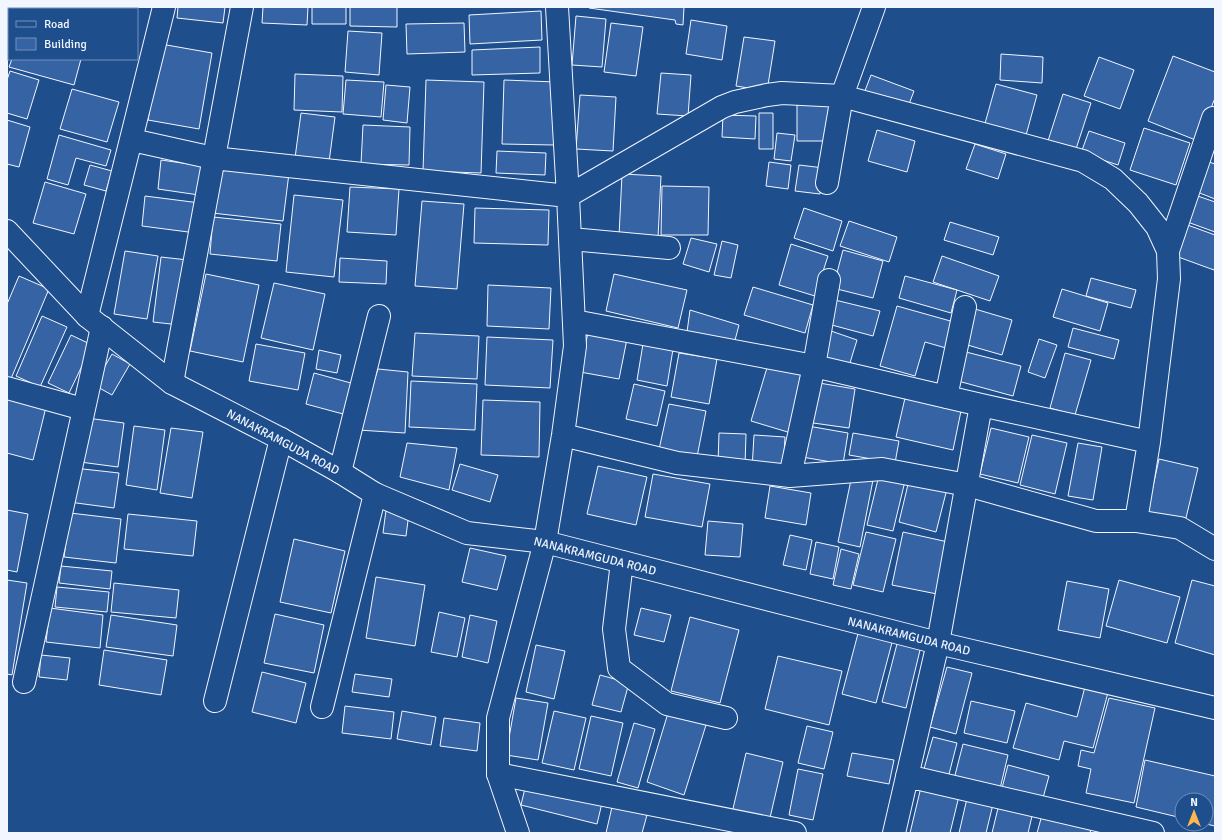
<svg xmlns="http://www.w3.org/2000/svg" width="1222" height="840" font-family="Signika,sans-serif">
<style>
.building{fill:#3563a3;stroke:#f2f6ff}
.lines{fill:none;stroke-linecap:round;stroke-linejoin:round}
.minor-casing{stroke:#f2f6ff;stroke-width:24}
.tertiary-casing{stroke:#f2f6ff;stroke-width:24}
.secondary-casing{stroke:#f2f6ff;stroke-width:24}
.minor{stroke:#1f4e8c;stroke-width:22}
.tertiary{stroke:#1f4e8c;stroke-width:22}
.secondary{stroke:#1f4e8c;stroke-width:22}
.labels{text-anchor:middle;stroke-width:3;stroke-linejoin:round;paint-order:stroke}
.street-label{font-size:12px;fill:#f2f6ff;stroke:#1f4e8c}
</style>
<rect width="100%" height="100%" fill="#1f4e8c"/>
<path class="building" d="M 178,7 L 225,7 L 223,23 L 177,18 Z
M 263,7 L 308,7 L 307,25 L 262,23 Z
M 312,7 L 346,7 L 346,24 L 312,24 Z
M 350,7 L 397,7 L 397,27 L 350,26 Z
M 589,7 L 684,7 L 683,25 L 676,24 L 675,20 L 589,8 Z
M 541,11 L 542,40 L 470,44 L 469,15 Z
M 576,16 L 606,19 L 602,67 L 572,65 Z
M 691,20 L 727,26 L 722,60 L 686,54 Z
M 464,23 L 465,52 L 407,54 L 406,24 Z
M 611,23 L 643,27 L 636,76 L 604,72 Z
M 348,31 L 382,33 L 379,75 L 345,72 Z
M 744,37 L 775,41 L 767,91 L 736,86 Z
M 161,44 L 212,53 L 199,129 L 148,120 Z
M 540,47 L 540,73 L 472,75 L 472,50 Z
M 1001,54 L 1043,57 L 1042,83 L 1000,80 Z
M 1173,56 L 1215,72 L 1215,98 L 1198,141 L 1148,121 Z
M 1099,57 L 1134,70 L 1120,109 L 1084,96 Z
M 12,59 L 81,59 L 74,85 L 9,67 Z
M 10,71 L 39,80 L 27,119 L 7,113 L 7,80 Z
M 661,73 L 691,75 L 688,116 L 657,114 Z
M 295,74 L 343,76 L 342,112 L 294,110 Z
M 871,75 L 914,91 L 906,112 L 863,96 Z
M 346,80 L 384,82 L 381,117 L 343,114 Z
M 426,80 L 484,82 L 481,173 L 423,171 Z
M 504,80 L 556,82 L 554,145 L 502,144 Z
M 996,84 L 1037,95 L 1025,139 L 984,127 Z
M 386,85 L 410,87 L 407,123 L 383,120 Z
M 72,89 L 119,102 L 107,142 L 60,129 Z
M 1063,94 L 1091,103 L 1075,152 L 1047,144 Z
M 580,95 L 616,97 L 613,151 L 576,149 Z
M 797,104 L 831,105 L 830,141 L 797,141 Z
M 301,113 L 335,117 L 329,162 L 295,158 Z
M 759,113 L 773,113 L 773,149 L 759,149 Z
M 723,115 L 756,116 L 755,139 L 722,137 Z
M 7,120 L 30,127 L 19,167 L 7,164 Z
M 363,125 L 410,127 L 409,165 L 361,164 Z
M 1144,128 L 1190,143 L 1176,185 L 1130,170 Z
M 877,130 L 915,141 L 907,172 L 868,161 Z
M 1089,131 L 1125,143 L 1118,165 L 1081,153 Z
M 777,133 L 795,135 L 791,161 L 774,159 Z
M 59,135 L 111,150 L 106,166 L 76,158 L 68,185 L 47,179 Z
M 975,144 L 1006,154 L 998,179 L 966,169 Z
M 497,151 L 546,153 L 545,175 L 496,173 Z
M 161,160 L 203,166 L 199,195 L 158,189 Z
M 1203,160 L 1215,164 L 1215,199 L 1192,190 Z
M 769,162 L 791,165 L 788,189 L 766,186 Z
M 218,164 L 289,173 L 283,221 L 212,213 Z
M 90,165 L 112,171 L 106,191 L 84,185 Z
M 799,165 L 824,168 L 820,194 L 795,191 Z
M 622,174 L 661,176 L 658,238 L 619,236 Z
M 45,182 L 86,194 L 74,234 L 33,223 Z
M 662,186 L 709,187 L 708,235 L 661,235 Z
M 350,187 L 399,189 L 396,235 L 347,232 Z
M 1192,194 L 1215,202 L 1215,232 L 1182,220 Z
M 294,195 L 343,200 L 334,277 L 286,272 Z
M 145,196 L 200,203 L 196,233 L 142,226 Z
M 422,201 L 464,204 L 457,289 L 415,286 Z
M 475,208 L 549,210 L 548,245 L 474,243 Z
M 804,208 L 842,221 L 833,251 L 794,238 Z
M 213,217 L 281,224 L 277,261 L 210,254 Z
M 849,221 L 897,237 L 889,262 L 840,246 Z
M 950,222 L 999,237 L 993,255 L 944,240 Z
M 1182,223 L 1215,235 L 1215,266 L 1214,270 L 1170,254 Z
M 691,238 L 717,244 L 709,272 L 683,264 Z
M 722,241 L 738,245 L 731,278 L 714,275 Z
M 791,244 L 828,256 L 815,296 L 779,285 Z
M 843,250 L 883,261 L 873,298 L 833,288 Z
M 125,251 L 158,256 L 147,319 L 114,314 Z
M 942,256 L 999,276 L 990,301 L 933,282 Z
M 161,257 L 188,260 L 180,325 L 153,322 Z
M 340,258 L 387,261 L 386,284 L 339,282 Z
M 206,274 L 259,285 L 243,362 L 190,351 Z
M 614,274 L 687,290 L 678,328 L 606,311 Z
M 19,276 L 49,289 L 10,381 L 7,379 L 7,304 Z
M 905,276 L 957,290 L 951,313 L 899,298 Z
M 1091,278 L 1136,290 L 1131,308 L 1086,296 Z
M 274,283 L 325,294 L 313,350 L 261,338 Z
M 488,285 L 551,288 L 549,329 L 487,326 Z
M 753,287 L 813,305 L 805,333 L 744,315 Z
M 1062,289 L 1108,303 L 1100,331 L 1053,317 Z
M 835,300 L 880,311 L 873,336 L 828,324 Z
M 897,306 L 954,322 L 946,348 L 925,342 L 915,376 L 880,366 Z
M 975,309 L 1012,320 L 1002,355 L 964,344 Z
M 690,310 L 739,325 L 734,344 L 687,332 Z
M 42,316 L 67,327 L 40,387 L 16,376 Z
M 589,327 L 628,334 L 619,379 L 580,372 Z
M 1073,328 L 1119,340 L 1114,359 L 1068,347 Z
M 831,331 L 857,340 L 849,366 L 823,358 Z
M 415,333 L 479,336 L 477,379 L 412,376 Z
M 71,335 L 92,345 L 69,393 L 48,383 Z
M 487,337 L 553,340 L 550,388 L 485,385 Z
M 644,338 L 674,343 L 667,386 L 637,380 Z
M 1039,339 L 1057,345 L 1045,378 L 1028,372 Z
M 256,344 L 305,353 L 298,390 L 249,381 Z
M 319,350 L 341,355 L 337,373 L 316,369 Z
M 966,352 L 1021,366 L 1013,396 L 958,381 Z
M 679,353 L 717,359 L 709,404 L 671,397 Z
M 1065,353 L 1091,360 L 1075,415 L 1050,408 Z
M 112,354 L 130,364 L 112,395 L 94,385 Z
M 769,361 L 808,373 L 791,433 L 751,421 Z
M 378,369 L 408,372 L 405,433 L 358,430 Z
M 314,373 L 351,383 L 343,414 L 306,404 Z
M 411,381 L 477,384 L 475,430 L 409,427 Z
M 813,382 L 855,389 L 849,428 L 806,422 Z
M 634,384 L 665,391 L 657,426 L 626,419 Z
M 7,397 L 46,407 L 33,460 L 7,453 Z
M 905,398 L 961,411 L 953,450 L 896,437 Z
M 483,400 L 540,402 L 539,457 L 481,455 Z
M 669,404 L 706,411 L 696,462 L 658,454 Z
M 87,418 L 124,423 L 118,467 L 80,462 Z
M 134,426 L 165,430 L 157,490 L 126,485 Z
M 808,426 L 848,433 L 843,464 L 802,457 Z
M 171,428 L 203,432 L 192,498 L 160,493 Z
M 991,428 L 1029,437 L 1018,483 L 980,474 Z
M 719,433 L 746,434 L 745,466 L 718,464 Z
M 853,433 L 899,441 L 895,463 L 849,455 Z
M 754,435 L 785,437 L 783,472 L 752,469 Z
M 1032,435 L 1067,443 L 1055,494 L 1020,485 Z
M 407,443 L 457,448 L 449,490 L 400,477 Z
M 1078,443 L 1102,447 L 1093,500 L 1068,496 Z
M 1159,459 L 1198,468 L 1185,522 L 1147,514 Z
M 460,464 L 498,475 L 490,502 L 452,490 Z
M 598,466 L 647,477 L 636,525 L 587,514 Z
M 74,468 L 119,473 L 114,508 L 69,502 Z
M 653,474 L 710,484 L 702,527 L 645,517 Z
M 852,475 L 873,480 L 860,547 L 838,542 Z
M 879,475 L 905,481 L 893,531 L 867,525 Z
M 910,476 L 948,485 L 936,532 L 899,522 Z
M 770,486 L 811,493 L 806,525 L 765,518 Z
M 7,510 L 28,514 L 17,572 L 7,570 Z
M 386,510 L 409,513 L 406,536 L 383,533 Z
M 70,513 L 121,519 L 116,563 L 64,557 Z
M 128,514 L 197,521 L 193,556 L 124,549 Z
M 708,521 L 743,524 L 740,557 L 705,555 Z
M 866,532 L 896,539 L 883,592 L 853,585 Z
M 903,532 L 948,542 L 937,594 L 892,585 Z
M 790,535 L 812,540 L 806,570 L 783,565 Z
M 294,539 L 345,551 L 331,613 L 280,602 Z
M 816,542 L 839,547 L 833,579 L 810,574 Z
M 470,548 L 506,556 L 497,590 L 462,582 Z
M 841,549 L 859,554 L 851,589 L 833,585 Z
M 61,566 L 112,571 L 110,589 L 59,583 Z
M 376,577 L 425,585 L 415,646 L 366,638 Z
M 7,580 L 27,583 L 12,675 L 7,674 Z
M 1119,580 L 1180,597 L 1167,643 L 1106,626 Z
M 1192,580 L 1215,586 L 1215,655 L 1175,643 Z
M 1067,581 L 1109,589 L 1100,638 L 1058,630 Z
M 114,583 L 179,590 L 176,618 L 111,612 Z
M 57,587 L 109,592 L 107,612 L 55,607 Z
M 50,608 L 103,615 L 100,648 L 46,642 Z
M 641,608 L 671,615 L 664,642 L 634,635 Z
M 439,612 L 465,618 L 457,657 L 431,652 Z
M 275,614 L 324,625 L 314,673 L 264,663 Z
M 111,615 L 177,625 L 173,656 L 106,647 Z
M 470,615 L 497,621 L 488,663 L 462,657 Z
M 690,617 L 739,630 L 720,703 L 671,691 Z
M 860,626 L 894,635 L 876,703 L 842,694 Z
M 898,640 L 921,646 L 906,708 L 882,702 Z
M 536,645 L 565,651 L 554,699 L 526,692 Z
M 104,650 L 167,660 L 161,695 L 99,685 Z
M 41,655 L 70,658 L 67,680 L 39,677 Z
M 778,656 L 842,671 L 829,725 L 765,709 Z
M 947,667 L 972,673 L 956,734 L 930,727 Z
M 262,672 L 306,683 L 296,723 L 252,712 Z
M 355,674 L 392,679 L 389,697 L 352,692 Z
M 600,675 L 629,683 L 621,712 L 592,705 Z
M 1086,683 L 1109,689 L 1093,748 L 1064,741 L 1059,760 L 1013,748 L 1026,703 L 1077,717 Z
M 516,698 L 548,703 L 538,760 L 506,755 Z
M 1109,698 L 1155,708 L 1134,803 L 1086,793 L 1091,769 L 1078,766 L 1081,750 L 1094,753 Z
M 971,701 L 1015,711 L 1007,743 L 964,733 Z
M 345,706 L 394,712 L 391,739 L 342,733 Z
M 402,711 L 436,717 L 431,745 L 397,739 Z
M 554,711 L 586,718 L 574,770 L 542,763 Z
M 668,713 L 706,725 L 684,795 L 647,782 Z
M 591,716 L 623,723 L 611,776 L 579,769 Z
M 444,718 L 480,723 L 477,751 L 440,746 Z
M 634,723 L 655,729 L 638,788 L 617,782 Z
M 807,726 L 833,732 L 824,769 L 798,763 Z
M 933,737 L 957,743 L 947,782 L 922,776 Z
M 963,744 L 1008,755 L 999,793 L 953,783 Z
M 746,753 L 783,762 L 769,822 L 732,813 Z
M 852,753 L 894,760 L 889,784 L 847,776 Z
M 1145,760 L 1215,776 L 1215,826 L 1206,824 L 1206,800 L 1182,800 L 1182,818 L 1136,807 Z
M 1008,765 L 1049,776 L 1043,798 L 1002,788 Z
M 798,769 L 823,774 L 813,820 L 789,815 Z
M 526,784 L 602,803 L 597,824 L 521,805 Z
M 921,787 L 959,796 L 950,833 L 910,833 Z
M 968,794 L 994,800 L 986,833 L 959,833 Z
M 999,804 L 1033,812 L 1028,833 L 992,833 Z
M 612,807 L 647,815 L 642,833 L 606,833 Z
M 1042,815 L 1091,829 L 1090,833 L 1037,833 Z"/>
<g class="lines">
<defs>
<path id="minor" d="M 132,140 L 213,158 L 568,196 L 722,107 L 735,102 L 767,95 L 782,93 L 842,96 L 1083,161 L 1113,179 L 1138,203 L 1157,227 L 1168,251 L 1169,279 L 1149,442 L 1136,521
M 827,183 L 842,96 L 874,7
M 571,239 L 669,248
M 1168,251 L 1213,118
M 87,316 L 164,7
M 574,321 L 814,366 L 981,405 L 1149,442
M 172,383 L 242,7
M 7,388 L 83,409
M 946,397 L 965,307
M 563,435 L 677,463 L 790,476 L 882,469 L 967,485 L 1096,521 L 1136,521 L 1180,528 L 1215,549
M 340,472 L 379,316
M 790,476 L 814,366 L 829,280
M 545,542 L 563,435 L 575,346 L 568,196 L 557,7
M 622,562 L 614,629 L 619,668 L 667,704 L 726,718
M 24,682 L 102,327
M 215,701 L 281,439
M 322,707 L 375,494
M 498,774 L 795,833
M 907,776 L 1153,833
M 894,833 L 938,643 L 981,405"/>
<path id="tertiary" d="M 518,833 L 498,774 L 498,718 L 545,542"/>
<path id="secondary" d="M 7,231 L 87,316 L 172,383 L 281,439 L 340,472 L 375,494 L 467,533 L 545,542 L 938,643 L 1215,708"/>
</defs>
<use href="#minor" class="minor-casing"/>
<use href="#tertiary" class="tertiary-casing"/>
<use href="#secondary" class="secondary-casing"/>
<use href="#minor" class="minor"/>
<use href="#tertiary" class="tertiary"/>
<use href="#secondary" class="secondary"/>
</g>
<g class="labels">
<g class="street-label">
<text transform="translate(283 442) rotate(28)" y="4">NANAKRAMGUDA ROAD</text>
<text transform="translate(595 556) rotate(14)" y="4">NANAKRAMGUDA ROAD</text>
<text transform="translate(909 636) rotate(14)" y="4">NANAKRAMGUDA ROAD</text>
</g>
</g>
<rect width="1222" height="840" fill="none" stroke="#f2f6ff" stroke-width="16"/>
<rect x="8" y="8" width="130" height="52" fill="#1f4e8c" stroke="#7391ba"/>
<rect x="16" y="21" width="20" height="6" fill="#1f4e8c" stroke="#7391ba"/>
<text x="44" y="28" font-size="12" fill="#f2f6ff">Road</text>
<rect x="16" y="38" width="20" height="12" fill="#3563a3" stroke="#7391ba"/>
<text x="44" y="48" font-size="12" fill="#f2f6ff">Building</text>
<g transform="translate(1194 812)"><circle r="19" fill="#1f4e8c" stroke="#7391ba"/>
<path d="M0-3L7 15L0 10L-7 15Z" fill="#ffb74d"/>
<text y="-6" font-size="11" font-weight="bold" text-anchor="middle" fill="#f2f6ff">N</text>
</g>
</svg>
